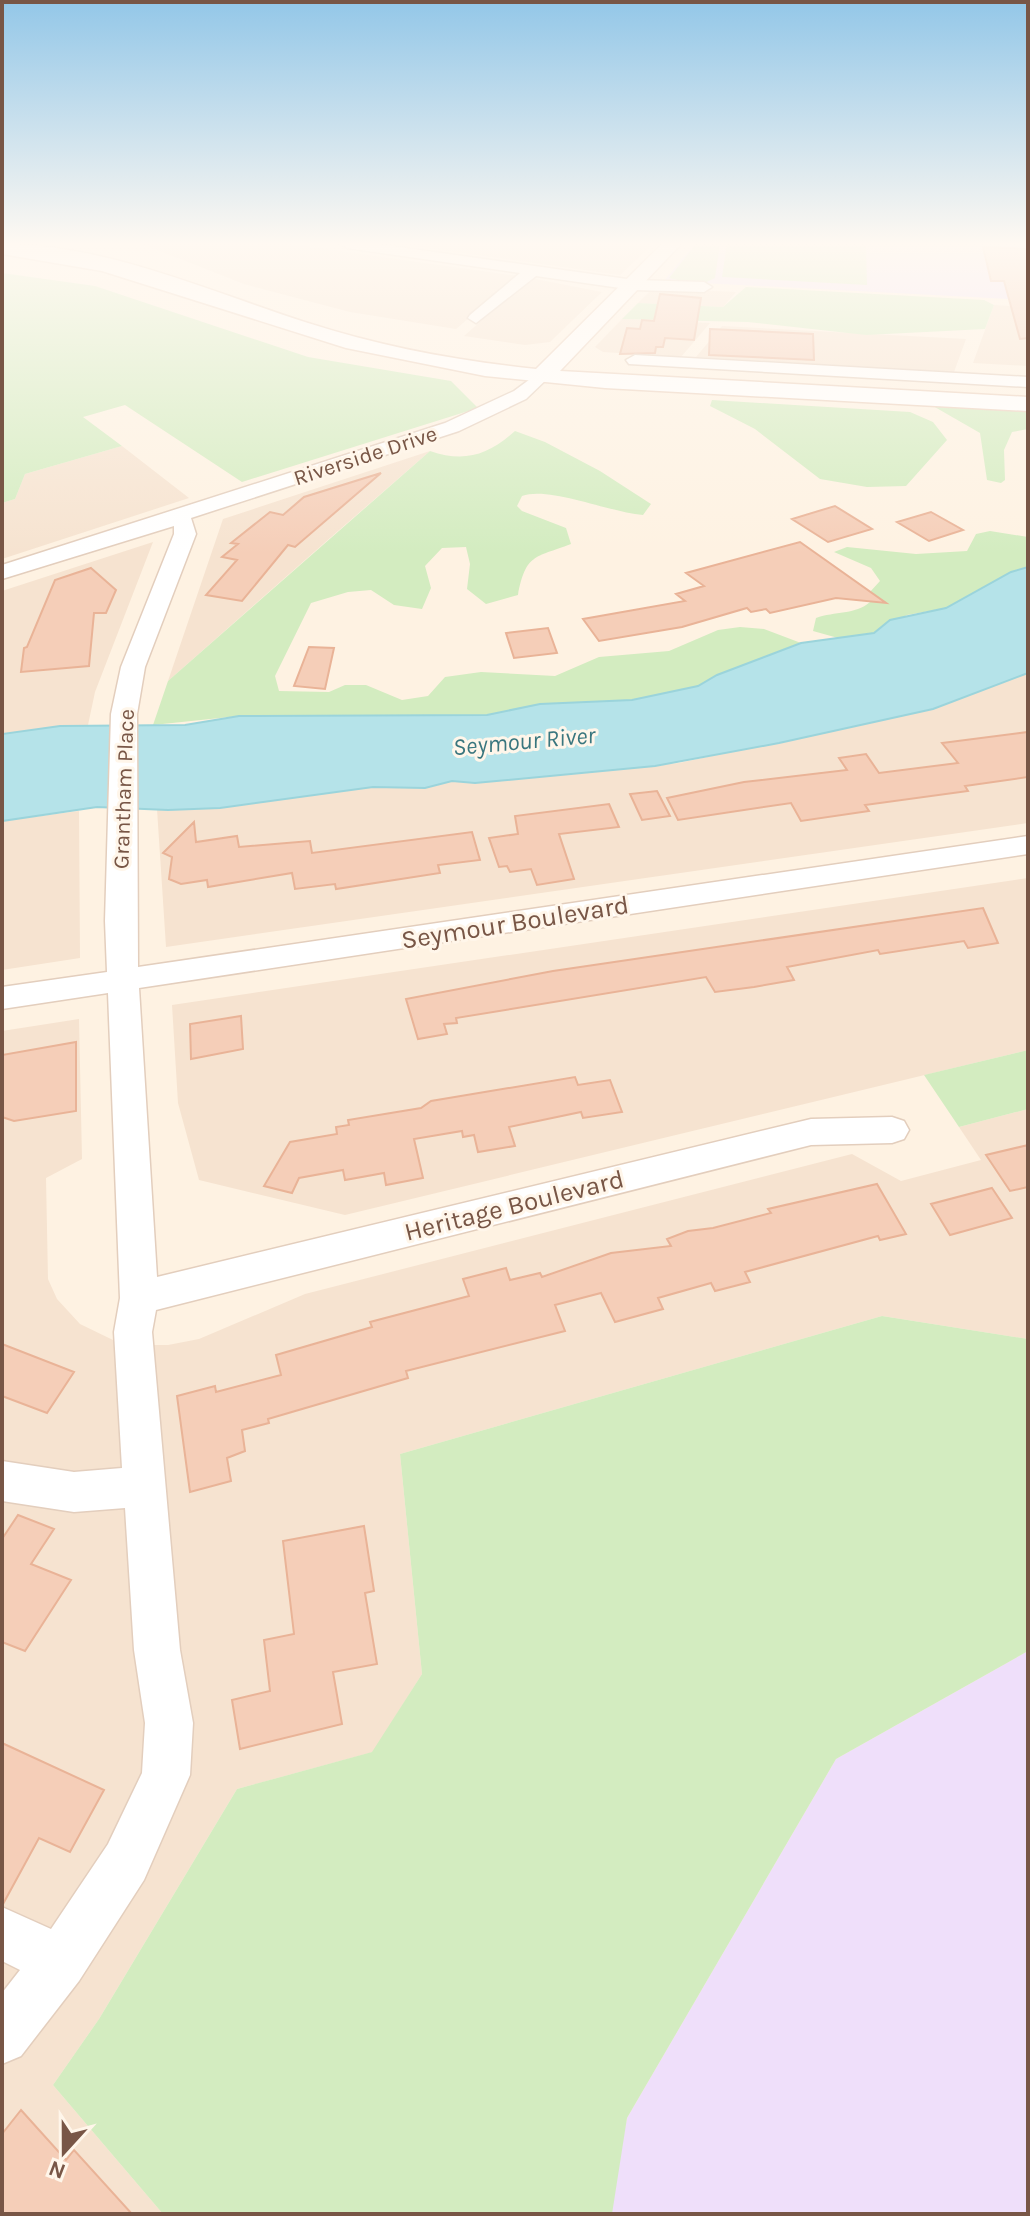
<svg xmlns="http://www.w3.org/2000/svg" width="1030" height="2216" font-family="Karla,sans-serif">
<style>
.residential{fill:#f6e3d0}
.education{fill:#efdffa}
.green{fill:#d3ecc0}
.water{fill:#b5e3e9;stroke:#9bd4db;stroke-width:2}
.building{fill:#f5ceb8;stroke:#e9b397;stroke-width:2}
.lines{fill:none;stroke-linecap:round;stroke-linejoin:round}
.street-casing{stroke:#e3cebd;stroke-width:3}
.secondary-casing{stroke:#ead0bd;stroke-width:3}
.street{fill:#fff;fill-rule:evenodd}
.secondary{fill:#fff;fill-rule:evenodd}
.labels{text-anchor:middle;stroke-width:6;stroke-linejoin:round;paint-order:stroke}
.far-street-label{font-size:22px;fill:#785646;stroke:#fff6ea}
.far-water-label{font-size:24px;font-style:italic;fill:#39767e;stroke:#fff6ea}
.street-label{font-size:26px;fill:#785646;stroke:#fff6ea}
</style>
<rect width="100%" height="100%" fill="#fef2e2"/>
<path class="residential" d="M 142,244 L 290,244 L 518,276 L 456,329 L 350,312 L 244,284 Z
M 398,244 L 645,244 L 652,245 L 620,275 Z
M 530,278 L 602,292 L 550,342 L 525,345 L 464,336 Z
M 653,288 L 736,292 L 723,307 L 638,303 Z
M 994,305 L 1028,307 L 1028,366 L 973,363 Z
M 622,319 L 710,323 L 681,357 L 603,352 L 595,347 Z
M 722,326 L 966,339 L 954,372 L 696,357 Z
M 122,446 L 189,498 L 2,559 L 2,503 L 15,499 L 25,474 Z
M 430,451 L 330,538 L 168,681 L 223,519 Z
M 153,542 L 95,692 L 88,725 L 2,734 L 2,591 Z
M 1028,673 L 1028,823 L 166,947 L 157,809 L 220,808 L 373,787 L 435,786 L 452,781 L 475,783 L 679,763 L 933,709 Z
M 79,811 L 80,958 L 2,970 L 2,821 Z
M 1028,878 L 1028,1050 L 345,1215 L 199,1180 L 178,1103 L 172,1005 Z
M 79,1019 L 82,1159 L 46,1178 L 48,1279 L 57,1299 L 80,1324 L 113,1340 L 140,1345 L 168,1345 L 199,1339 L 305,1294 L 852,1154 L 901,1181 L 981,1160 L 959,1127 L 1028,1109 L 1028,1339 L 882,1316 L 400,1454 L 422,1674 L 373,1752 L 237,1789 L 99,2019 L 53,2085 L 163,2214 L 2,2214 L 2,1031 Z"/>
<path class="education" d="M 694,244 L 1028,244 L 1028,300 L 664,281 Z
M 1028,1651 L 1028,2214 L 608,2214 L 627,2118 L 836,1759 Z"/>
<path class="green" d="M 696,244 L 720,244 L 715,278 L 700,285 L 669,278 Z
M 727,244 L 866,244 L 867,285 L 722,277 Z
M 2,273 L 95,286 L 308,357 L 451,381 L 478,408 L 242,482 L 125,405 L 83,417 L 122,446 L 25,474 L 15,499 L 2,503 Z
M 746,287 L 984,300 L 994,305 L 985,329 L 866,335 L 748,322 L 622,319 L 638,303 L 723,307 Z
M 712,400 L 910,412 L 933,422 L 947,440 L 906,486 L 867,487 L 820,479 L 755,429 L 710,406 Z
M 933,406 L 1028,412 L 1028,429 L 1012,432 L 1004,450 L 1005,480 L 1001,483 L 987,480 L 980,433 Z
M 515,431 L 545,442 L 600,471 L 651,504 L 643,515 C 608,512 549,486 522,496 L 517,506 L 522,511 L 566,528 L 571,544 C 534,558 526,554 518,595 L 486,604 L 467,589 L 470,564 L 466,547 L 442,548 L 425,566 L 431,588 L 422,609 L 394,605 L 371,590 L 348,592 L 311,603 L 275,676 L 279,691 L 329,692 L 345,685 L 366,685 L 402,700 L 428,696 L 445,677 L 481,672 L 555,676 L 599,657 L 669,651 L 718,630 L 740,627 L 764,629 L 801,643 L 717,675 L 698,686 L 632,700 L 540,704 L 487,715 L 296,718 L 239,716 L 153,725 L 168,681 L 430,451 C 465,463 488,455 515,431 Z
M 990,531 L 1028,537 L 1028,567 L 1011,572 L 946,608 L 907,615 L 874,633 L 838,638 L 813,631 L 816,618 C 835,611 855,615 870,602 L 869,593 L 880,581 L 871,568 L 834,552 L 847,547 L 916,554 L 967,551 L 976,534 Z
M 1028,1050 L 1028,1109 L 959,1127 L 924,1075 Z
M 882,1316 L 1028,1339 L 1028,1651 L 836,1759 L 627,2118 L 612,2214 L 163,2214 L 53,2085 L 99,2019 L 237,1789 L 372,1752 L 422,1674 L 400,1454 Z"/>
<path class="water" d="M 1028,567 L 1028,673 L 933,709 L 779,743 L 655,766 L 475,783 L 452,781 L 425,788 L 373,787 L 220,808 L 168,810 L 97,807 L 2,821 L 2,734 L 60,726 L 185,725 L 239,716 L 487,715 L 540,704 L 632,700 L 698,686 L 717,675 L 801,643 L 874,633 L 890,620 L 946,608 L 1011,572 Z"/>
<path class="building" d="M 983,247 L 1028,249 L 1028,338 L 1020,339 L 1004,281 L 991,281 Z
M 660,294 L 701,298 L 694,340 L 665,338 L 663,347 L 656,347 L 655,353 L 620,354 L 627,328 L 640,329 L 642,320 L 654,321 Z
M 710,329 L 813,334 L 814,360 L 709,355 Z
M 381,473 L 295,547 L 288,545 L 242,601 L 206,595 L 237,560 L 222,557 L 238,544 L 231,543 L 270,512 L 283,515 L 304,497 Z
M 835,506 L 872,529 L 828,542 L 792,519 Z
M 931,512 L 963,530 L 929,541 L 897,522 Z
M 800,542 L 886,603 L 836,598 L 770,613 L 766,609 L 751,612 L 747,608 L 682,627 L 599,641 L 583,619 L 685,601 L 676,594 L 704,586 L 686,573 Z
M 91,568 L 116,590 L 106,613 L 94,613 L 89,666 L 21,672 L 24,648 L 27,647 L 55,580 Z
M 548,628 L 557,653 L 514,658 L 506,633 Z
M 309,647 L 334,648 L 325,689 L 294,686 Z
M 1028,732 L 1028,777 L 965,786 L 968,791 L 865,805 L 869,811 L 801,821 L 791,803 L 678,820 L 667,798 L 744,782 L 847,770 L 839,758 L 866,754 L 879,773 L 958,763 L 942,743 Z
M 657,791 L 670,816 L 642,820 L 630,794 Z
M 609,804 L 619,827 L 559,834 L 574,879 L 537,885 L 531,869 L 510,872 L 507,866 L 499,867 L 489,838 L 518,834 L 515,816 Z
M 194,822 L 196,842 L 237,836 L 239,847 L 310,841 L 312,853 L 472,832 L 480,860 L 438,865 L 440,873 L 336,889 L 335,884 L 295,889 L 292,873 L 208,887 L 207,880 L 181,884 L 169,879 L 172,857 L 163,853 Z
M 983,908 L 998,943 L 968,948 L 964,941 L 880,954 L 878,950 L 787,967 L 794,980 L 754,987 L 715,992 L 706,977 L 456,1018 L 457,1023 L 444,1024 L 447,1034 L 418,1039 L 406,999 L 553,971 Z
M 241,1016 L 243,1049 L 191,1059 L 190,1024 Z
M 76,1042 L 76,1111 L 14,1121 L 2,1117 L 2,1055 Z
M 575,1077 L 578,1085 L 610,1080 L 622,1112 L 583,1118 L 581,1112 L 509,1127 L 515,1146 L 478,1152 L 474,1135 L 463,1137 L 462,1131 L 414,1139 L 423,1178 L 386,1185 L 384,1173 L 345,1180 L 343,1170 L 299,1178 L 292,1193 L 264,1186 L 290,1142 L 337,1134 L 336,1127 L 349,1125 L 348,1120 L 421,1108 L 431,1101 Z
M 1028,1145 L 1028,1187 L 1010,1191 L 986,1155 Z
M 877,1184 L 906,1234 L 880,1240 L 878,1236 L 745,1272 L 750,1282 L 715,1291 L 711,1283 L 658,1298 L 663,1309 L 615,1322 L 601,1293 L 555,1305 L 565,1331 L 406,1371 L 408,1378 L 268,1419 L 269,1423 L 242,1430 L 245,1451 L 227,1458 L 231,1481 L 190,1492 L 177,1396 L 215,1386 L 216,1392 L 281,1375 L 276,1355 L 372,1327 L 370,1322 L 469,1296 L 463,1279 L 506,1268 L 510,1280 L 540,1273 L 542,1277 L 611,1253 L 671,1246 L 667,1239 L 688,1231 L 713,1228 L 771,1213 L 768,1209 Z
M 992,1188 L 1012,1218 L 950,1235 L 931,1204 Z
M 2,1344 L 74,1372 L 47,1413 L 2,1396 Z
M 18,1515 L 54,1529 L 31,1564 L 71,1580 L 25,1651 L 2,1642 L 2,1539 Z
M 364,1526 L 374,1591 L 365,1593 L 377,1664 L 333,1672 L 342,1724 L 240,1749 L 232,1700 L 270,1691 L 264,1640 L 294,1634 L 283,1541 Z
M 2,1743 L 104,1790 L 70,1852 L 39,1838 L 3,1904 Z
M 21,2110 L 66,2160 L 74,2150 L 132,2214 L 2,2214 L 2,2134 Z"/>
<g class="lines">
<defs>
<path id="street" d="M 340,244 L 377,244 L 634,280 L 704,282 L 712,287 L 704,292 L 634,290 L 536,276 L 476,323 L 468,318 L 470,315 L 520,273 L 347,248 Z
M 635,355 L 1028,377 L 1028,387 L 629,364 L 626,360 Z
M 541,371 L 550,376 L 526,399 L 459,431 L 191,518 L 196,534 L 145,667 L 137,714 L 138,967 L 1028,836 L 1028,854 L 139,988 L 157,1277 L 811,1119 L 892,1117 L 904,1121 L 909,1130 L 904,1139 L 892,1143 L 811,1145 L 156,1310 L 152,1332 L 180,1650 L 193,1723 L 190,1775 L 144,1880 L 79,1981 L 21,2056 L 2,2064 L 2,1993 L 20,1970 L 2,1961 L 2,1907 L 51,1929 L 108,1844 L 142,1773 L 145,1723 L 134,1650 L 125,1508 L 74,1512 L 2,1501 L 2,1461 L 74,1472 L 122,1468 L 114,1332 L 120,1298 L 108,993 L 2,1009 L 2,987 L 107,972 L 105,921 L 111,714 L 121,667 L 174,534 L 174,526 L 2,579 L 2,565 L 445,423 L 514,391 Z"/>
<path id="secondary" d="M 2,244 C 106,244 211,292 308,323 C 382,347 459,361 536,369 L 662,244 L 681,244 L 560,371 L 1028,397 L 1028,411 L 605,388 L 485,376 L 346,348 L 102,271 L 2,254 Z"/>
</defs>
<use href="#street" class="street-casing"/>
<use href="#secondary" class="secondary-casing"/>
<use href="#street" class="street"/>
<use href="#secondary" class="secondary"/>
</g>
<linearGradient id="sky" x2="0" y2="1"><stop stop-color="#93c7e8"/><stop offset="0.44" stop-color="#fff9f2"/><stop offset="1" stop-color="#fff9f2" stop-opacity="0"/></linearGradient>
<rect width="1030" height="554" fill="url(#sky)"/>
<g class="labels">
<g class="far-street-label">
<text transform="translate(365 455) rotate(-18)" y="8">Riverside Drive</text>
<text transform="translate(123 789) rotate(-88)" y="8">Grantham Place</text>
</g>
<g class="far-water-label">
<text transform="translate(524 741) rotate(-5)" y="8">Seymour River</text>
</g>
<g class="street-label">
<text transform="translate(515 922) rotate(-9)" y="9">Seymour Boulevard</text>
<text transform="translate(514 1205) rotate(-14)" y="9">Heritage Boulevard</text>
</g>
</g>
<rect width="1030" height="2216" fill="none" stroke="#785646" stroke-width="8"/>
<g transform="translate(64 2152) rotate(201)" stroke="#fff6ea" stroke-width="6" paint-order="stroke">
<path d="M0-6L14 30L0 20L-14 30Z" fill="#785646"/>
<text y="-12" font-size="22" font-weight="bold" text-anchor="middle" fill="#785646">N</text>
</g>
</svg>
